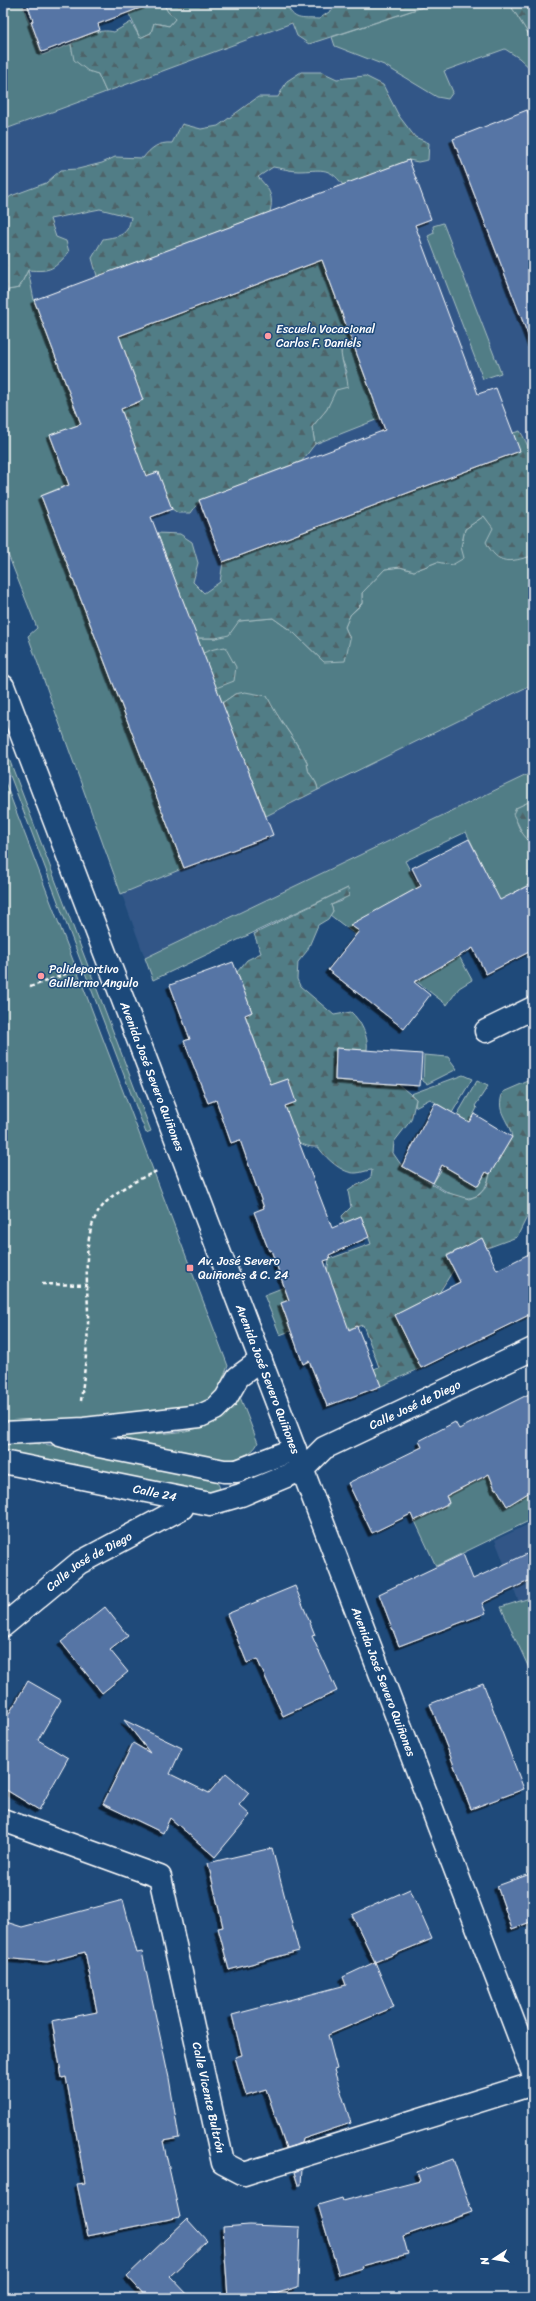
<svg xmlns="http://www.w3.org/2000/svg" width="536" height="2301" font-family="Sriracha,sans-serif">
<style>
.built{fill:#305787}
.green{fill:#517d86;stroke:#a8bec2}
.forest{fill:url(#forest-firs);stroke:#a8bec2}
.building{fill:#5774a5;stroke:#fff;filter:url(#shadow)}
.lines{fill:none;stroke-linecap:round;stroke-linejoin:round}
.minor-casing{stroke:#fff;stroke-width:25}
.path{stroke:#fff;stroke-width:2.5;stroke-dasharray:4 3;stroke-linecap:butt}
.minor{stroke:#1f4a7a;stroke-width:22}
.poi-dot{fill:#ff9aa2;stroke:#1f4a7a;stroke-width:1.5}
.labels{text-anchor:middle;stroke-width:3;stroke-linejoin:round;paint-order:stroke}
.poi-label{font-size:12px;fill:#fff;stroke:#1f4a7a;text-anchor:start}
.street-label{font-size:12px;fill:#fff;stroke:#1f4a7a}
</style>
<defs>
<pattern id="forest-firs" width="22" height="20" patternUnits="userSpaceOnUse"><rect width="22" height="20" fill="#517d86"/><path d="M5 1l3.5 6h-7zM16 11l3.5 6h-7z" fill="#4e6469"/></pattern>
<filter id="shadow"><feDropShadow dx="-3.5" dy="3.5" stdDeviation="0" flood-color="#0009"/></filter>
</defs>
<rect width="100%" height="100%" fill="#1f4a7a"/>
<filter id="ink" filterUnits="userSpaceOnUse"><feTurbulence type="fractalNoise" baseFrequency=".025" numOctaves="2"/><feDisplacementMap in="SourceGraphic" scale="8" xChannelSelector="R" yChannelSelector="G"/><feConvolveMatrix kernelMatrix="1 2 1 2 8 2 1 2 1" color-interpolation-filters="sRGB"/></filter>
<g filter="url(#ink)">
<path class="built" d="M 435,3 L 509,3 L 533,41 L 533,800 L 153,980 L 28,636 L 37,628 L 3,542 L 3,130 L 292,23 L 309,44 Z
M 533,1522 L 533,1639 L 495,1540 Z"/>
<path class="green" d="M 3,3 L 22,3 L 42,55 L 71,44 C 72,59 84,70 98,74 L 106,92 L 3,130 Z
M 124,3 L 163,3 L 168,12 L 176,18 L 169,26 L 154,23 L 151,33 L 140,38 Z
M 435,3 L 509,3 L 533,41 L 533,71 L 519,58 L 505,49 L 444,71 L 453,92 L 448,99 L 437,97 L 384,65 L 335,46 L 332,37 Z
M 443,223 L 501,373 L 483,379 L 428,236 L 434,233 L 433,226 Z
M 28,270 L 34,300 L 81,424 L 50,435 L 69,484 L 41,496 L 184,868 L 121,894 L 28,636 L 37,628 L 3,542 L 3,311 L 7,308 L 8,290 L 19,288 Z
M 352,341 L 381,418 L 315,444 L 312,427 L 327,409 L 331,397 L 347,372 L 341,357 L 341,350 Z
M 484,516 L 494,528 L 533,556 L 533,684 L 318,790 C 317,782 314,780 310,774 C 307,770 308,764 306,760 C 294,737 278,719 267,697 L 235,694 L 222,703 L 197,638 L 216,638 L 239,621 L 273,618 L 294,633 L 324,662 L 350,639 L 345,627 L 350,615 L 362,604 L 362,593 L 385,569 L 400,567 L 414,571 L 437,562 L 461,547 L 465,529 Z
M 3,743 L 151,1131 L 146,1133 L 3,757 Z
M 533,772 L 533,800 L 516,808 C 515,826 520,831 532,844 L 533,868 L 528,874 L 529,885 L 513,893 L 514,896 L 500,901 L 466,832 L 405,861 L 419,887 L 394,901 L 423,977 L 459,956 L 472,980 L 459,988 L 447,1005 L 330,915 L 333,911 L 331,905 L 342,901 L 348,888 L 153,980 L 145,958 Z
M 3,777 L 228,1366 L 218,1391 L 204,1404 L 115,1418 L 3,1422 Z
M 424,1055 L 448,1057 L 457,1069 L 427,1084 L 423,1081 Z
M 463,1075 L 472,1079 L 452,1113 L 430,1099 L 415,1107 L 416,1099 L 411,1094 Z
M 477,1081 L 488,1086 L 475,1106 L 477,1108 L 469,1123 L 457,1115 Z
M 444,1166 L 478,1186 L 486,1172 L 490,1174 C 481,1210 456,1199 433,1183 Z
M 328,1270 L 327,1275 L 333,1285 L 281,1303 L 290,1331 L 280,1335 L 264,1295 Z
M 240,1397 L 258,1443 C 252,1456 235,1459 222,1462 L 110,1438 L 110,1436 C 154,1431 214,1442 240,1397 Z
M 3,1442 C 73,1442 142,1464 210,1479 L 216,1481 C 220,1487 222,1490 217,1495 L 3,1453 Z
M 489,1475 L 496,1489 L 524,1476 L 533,1481 L 533,1519 L 436,1566 L 415,1521 L 449,1504 L 447,1496 Z
M 533,1597 L 533,1677 L 501,1607 Z"/>
<path class="forest" d="M 163,3 L 286,3 C 294,22 301,18 319,19 L 342,3 L 435,3 L 309,44 L 297,36 L 292,23 L 106,92 L 98,74 L 88,71 L 74,60 L 71,44 C 83,36 99,28 114,32 L 131,22 L 140,38 L 151,33 L 154,23 L 169,26 L 176,18 L 168,12 Z
M 509,3 L 533,3 L 533,41 Z
M 301,72 L 322,72 L 337,79 L 365,76 L 383,85 L 399,116 L 415,137 L 429,143 L 428,160 L 418,162 L 409,160 L 343,185 C 328,165 320,171 298,171 C 290,171 281,168 273,167 L 258,177 C 269,189 274,195 270,212 L 115,270 L 99,283 L 92,258 L 103,239 C 120,236 128,236 131,217 L 100,209 L 50,219 L 56,237 L 66,241 L 69,252 C 54,269 51,272 28,270 L 19,288 L 8,290 L 7,308 L 3,311 L 3,202 L 11,196 L 46,183 L 61,170 L 78,169 L 102,163 L 115,157 L 143,158 C 151,148 158,142 172,143 L 182,124 L 201,129 L 218,126 L 258,97 L 278,97 L 287,81 Z
M 374,241 L 390,262 L 331,284 L 352,341 L 341,350 C 341,362 347,373 348,387 L 336,390 L 327,409 L 312,427 L 315,444 L 302,461 L 200,500 L 191,513 L 178,513 L 172,509 L 157,472 L 105,492 L 98,473 L 139,457 L 121,409 L 143,400 L 114,322 L 137,329 Z
M 520,431 C 528,444 533,456 530,470 L 533,470 L 532,556 C 510,562 498,566 486,542 L 493,528 L 484,516 L 465,529 L 461,547 L 464,558 L 452,565 L 437,562 L 414,571 L 400,567 L 385,569 L 362,593 L 362,603 L 350,615 L 345,627 L 350,639 L 345,661 L 324,662 L 294,633 L 273,618 L 239,621 L 229,635 L 216,638 L 197,638 L 157,533 L 180,534 L 192,542 L 198,563 L 193,582 L 204,593 L 220,582 L 223,562 L 519,451 L 513,433 Z
M 225,647 L 236,667 L 234,681 L 216,688 L 203,653 L 214,649 Z
M 245,692 L 267,696 C 278,719 294,738 306,760 C 308,764 307,770 310,774 C 314,780 317,782 318,790 L 266,816 L 222,703 L 235,694 Z
M 533,800 L 533,846 L 523,834 L 513,814 L 516,808 Z
M 348,888 L 349,896 L 331,905 L 333,911 L 328,919 L 318,925 L 307,951 L 298,962 L 297,979 L 300,986 L 334,1015 L 351,1012 C 361,1021 369,1037 367,1050 L 336,1048 L 335,1080 L 398,1084 L 416,1099 L 411,1120 L 394,1142 L 393,1153 L 402,1166 L 445,1192 L 469,1199 L 479,1195 L 487,1186 L 490,1174 L 512,1137 C 508,1117 495,1113 503,1092 L 533,1079 L 533,1210 L 530,1211 L 517,1237 L 487,1248 L 482,1239 L 447,1255 L 454,1269 L 439,1293 L 395,1315 L 421,1368 L 381,1386 L 374,1369 L 379,1367 L 363,1325 L 348,1329 L 333,1285 C 324,1278 328,1270 329,1259 L 371,1244 L 361,1216 L 344,1223 L 342,1216 L 351,1207 L 348,1191 C 355,1185 364,1183 371,1177 L 372,1170 C 367,1170 361,1173 356,1173 C 342,1174 325,1157 318,1147 C 297,1148 291,1134 279,1120 L 288,1079 L 271,1085 L 246,1017 L 252,1012 L 237,972 L 247,960 L 261,953 L 254,934 Z"/>
<path class="building" d="M 27,3 L 147,3 L 148,5 L 98,24 L 100,30 L 42,52 L 31,22 L 33,21 Z
M 527,110 L 533,125 L 533,343 L 531,343 L 453,139 Z
M 409,160 L 431,219 L 415,225 L 478,394 L 496,388 L 520,451 L 223,562 L 199,500 L 385,430 L 322,260 L 119,336 L 143,400 L 121,409 L 146,476 L 158,472 L 172,509 L 151,517 L 273,835 L 184,868 L 41,496 L 69,485 L 50,435 L 81,424 L 34,300 Z
M 469,839 L 500,900 L 533,883 L 533,950 L 486,974 L 473,948 L 414,982 L 430,995 L 404,1029 L 328,970 L 359,931 L 350,925 L 421,886 L 412,868 Z
M 233,962 L 252,1012 L 245,1015 L 271,1085 L 288,1079 L 296,1102 L 285,1106 L 332,1228 L 361,1216 L 369,1237 L 329,1255 L 330,1259 L 324,1261 L 349,1330 L 357,1326 L 381,1386 L 327,1406 L 309,1361 L 303,1364 L 281,1303 L 289,1300 L 271,1250 L 269,1251 L 254,1212 L 264,1208 L 240,1140 L 231,1143 L 216,1100 L 208,1103 L 184,1041 L 190,1039 L 170,985 Z
M 336,1048 L 422,1054 L 420,1086 L 335,1080 Z
M 435,1103 L 469,1122 L 474,1114 L 512,1137 L 490,1174 L 486,1172 L 478,1186 L 442,1165 L 433,1183 L 402,1166 Z
M 482,1238 L 497,1270 L 533,1252 L 533,1313 L 421,1368 L 395,1315 L 460,1282 L 447,1256 Z
M 533,1392 L 533,1490 L 507,1506 L 497,1489 L 495,1489 L 489,1474 L 446,1496 L 449,1503 L 414,1521 L 411,1514 L 372,1533 L 348,1483 L 422,1447 L 419,1441 L 455,1422 L 459,1429 Z
M 533,1551 L 533,1579 L 482,1603 L 486,1613 L 399,1646 L 379,1594 L 463,1554 L 473,1579 Z
M 295,1586 L 315,1635 L 312,1636 L 337,1691 L 283,1716 L 257,1659 L 247,1663 L 227,1614 Z
M 105,1607 L 128,1636 L 110,1650 L 128,1672 L 102,1693 L 61,1642 Z
M 28,1681 L 61,1700 L 38,1740 L 68,1758 L 39,1810 L 3,1788 L 3,1724 Z
M 483,1683 L 524,1789 L 471,1809 L 430,1704 Z
M 124,1720 L 182,1748 L 170,1774 L 209,1793 L 226,1773 L 249,1793 L 239,1805 L 250,1815 L 215,1857 L 170,1818 L 163,1833 L 103,1804 L 133,1743 L 150,1753 Z
M 272,1848 L 299,1951 L 229,1970 L 218,1928 L 223,1927 L 208,1863 Z
M 533,1873 L 533,1921 L 512,1929 L 497,1886 Z
M 410,1889 L 432,1939 L 375,1962 L 352,1915 Z
M 123,1900 L 137,1953 L 142,1952 L 169,2078 L 179,2138 L 163,2141 L 180,2217 L 88,2236 L 77,2184 L 85,2183 L 66,2077 L 62,2078 L 52,2021 L 97,2012 L 85,1952 L 47,1962 L 3,1958 L 3,1921 L 22,1927 Z
M 375,1962 L 394,2007 L 328,2035 L 337,2069 L 334,2070 L 351,2123 L 303,2139 L 302,2143 L 286,2148 L 266,2089 L 246,2095 L 235,2057 L 242,2055 L 232,2015 L 346,1985 L 343,1977 Z
M 453,2159 L 472,2212 L 403,2236 L 408,2254 L 362,2266 L 363,2268 L 339,2275 L 318,2205 L 342,2198 L 343,2201 L 420,2181 L 417,2172 Z
M 302,2169 L 301,2185 L 298,2185 L 294,2172 Z
M 187,2219 L 207,2241 L 170,2276 L 191,2298 L 147,2298 L 127,2276 Z
M 249,2225 L 300,2227 L 298,2287 L 261,2298 L 228,2298 L 223,2227 Z"/>
<g class="lines">
<defs>
<g id="minor">
<path id="s1" d="M 3,686 L 533,2073"/>
<path d="M 486,1031 L 533,1008"/>
<path d="M 3,1433 L 84,1429 L 200,1416 L 215,1409 L 226,1398 L 238,1377 L 261,1360"/>
<path d="M 60,1435 L 94,1445 L 224,1471 L 237,1471 L 295,1449"/>
<path id="s2" d="M 3,1462 L 210,1504 L 241,1495 L 303,1469 L 324,1448 L 533,1349"/>
<path id="s3" d="M 3,1626 L 79,1563 L 182,1508"/>
<path id="s4" d="M 3,1820 L 160,1877 L 223,2163 L 244,2174 L 533,2084"/>
</g>
</defs>
<use href="#minor" class="minor-casing"/>
<path class="path" d="M 30,987 L 71,972
M 42,1284 L 87,1285
M 81,1401 C 84,1376 87,1351 88,1325 C 89,1292 80,1239 99,1211 C 113,1190 138,1180 159,1170"/>
<use href="#minor" class="minor"/>
</g>
</g>
<g class="poi-dot">
<circle cx="268" cy="336" r="4"/>
<circle cx="41" cy="976" r="4"/>
<rect x="186" y="1264" width="8" height="8" rx="2"/>
</g>
<g class="labels">
<g class="poi-label">
<text x="276" y="333">Escuela Vocacional<tspan x="276" dy="14">Carlos F. Daniels</tspan></text>
<text x="49" y="973">Polideportivo<tspan x="49" dy="14">Guillermo Angulo</tspan></text>
<text x="198" y="1265">Av. José Severo<tspan x="198" dy="14">Quiñones &amp; C. 24</tspan></text>
</g>
<g class="street-label">
<text dy="4" stroke="none"><textPath href="#s1" startOffset="418">Avenida José Severo Quiñones</textPath></text>
<text dy="4" stroke="none"><textPath href="#s1" startOffset="742">Avenida José Severo Quiñones</textPath></text>
<text dy="4" stroke="none"><textPath href="#s2" startOffset="441">Calle José de Diego</textPath></text>
<text dy="4" stroke="none"><textPath href="#s2" startOffset="155">Calle 24</textPath></text>
<text dy="4" stroke="none"><textPath href="#s3" startOffset="108">Calle José de Diego</textPath></text>
<text dy="4" stroke="none"><textPath href="#s1" startOffset="1066">Avenida José Severo Quiñones</textPath></text>
<text dy="4" stroke="none"><textPath href="#s4" startOffset="393">Calle Vicente Bultrón</textPath></text>
</g>
</g>
<rect width="536" height="2301" fill="none" stroke="#1f4a7a" stroke-width="16"/>
<rect x="8" y="8" width="520" height="2285" fill="none" stroke="#fff" stroke-width="1.5" filter="url(#ink)"/>
<g transform="translate(494 2259) rotate(258)" stroke="#1f4a7a" stroke-width="3" paint-order="stroke">
<path d="M0-3L7 15L0 10L-7 15Z" fill="#ffffff"/>
<text y="-6" font-size="11" font-weight="bold" text-anchor="middle" fill="#ffffff">N</text>
</g>
</svg>
